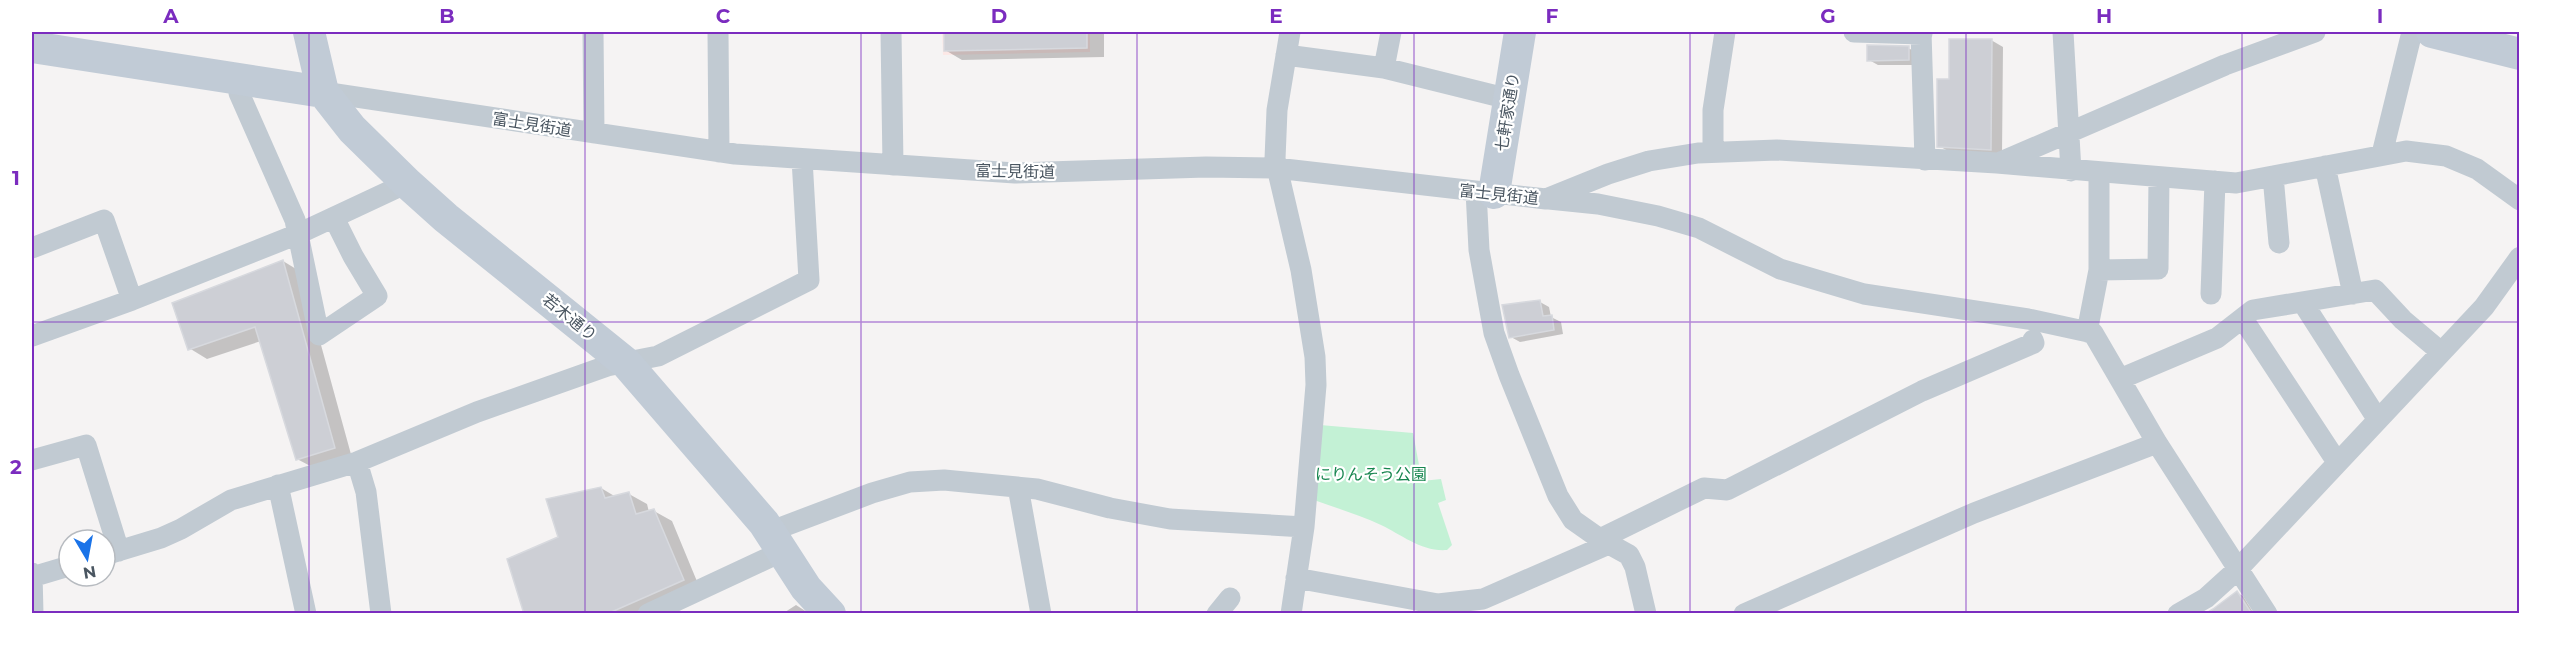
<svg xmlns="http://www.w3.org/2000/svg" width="2551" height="645" font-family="Montserrat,'Noto Sans JP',sans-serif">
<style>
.medical{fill:#fce8e6}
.green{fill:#c3f1d5}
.shadow{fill:#0003}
.building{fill:#cdcfd5;stroke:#d7d9de;stroke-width:1.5}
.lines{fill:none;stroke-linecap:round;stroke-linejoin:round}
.street{stroke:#c1cad2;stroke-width:21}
.secondary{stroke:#c1cbd6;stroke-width:32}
.grid{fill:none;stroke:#7b2cbf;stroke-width:1.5;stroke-opacity:0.55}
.labels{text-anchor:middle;stroke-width:4.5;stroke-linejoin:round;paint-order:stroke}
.street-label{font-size:16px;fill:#4a5661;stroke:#fff}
.park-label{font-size:16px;fill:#17864f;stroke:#fff}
.neatline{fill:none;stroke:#7b2cbf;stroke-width:2}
.grid-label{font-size:20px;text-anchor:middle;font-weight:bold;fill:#7b2cbf}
</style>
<rect width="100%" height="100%" fill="#f5f3f3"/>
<path class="medical" d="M 942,32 L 1090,32 L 1090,52 L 943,55 Z"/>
<path class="green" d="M 1320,425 L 1413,433 L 1422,481 L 1441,479 L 1446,500 L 1438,503 L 1452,545 L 1447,550 C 1422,552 1402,535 1381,525 C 1360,515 1336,508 1314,500 Z"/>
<path class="shadow" d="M 945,32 L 1104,32 L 1104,57 L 962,60 L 945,50 Z
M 1991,40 L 2003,47 L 2002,155 L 1950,152 L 1939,146 L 1950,81 Z
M 1908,48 L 1918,53 L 1918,65 L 1878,65 L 1869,60 Z
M 283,261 L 301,272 L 352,458 L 316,469 L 297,459 L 261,341 L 207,359 L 189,348 Z
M 1540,302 L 1549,307 L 1551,317 L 1561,322 L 1563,334 L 1520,342 L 1511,337 Z
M 601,488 L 616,497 L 629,494 L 647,504 L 649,512 L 654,511 L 672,521 L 701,591 L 648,614 L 525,614 L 560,538 Z
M 2237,593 L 2243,596 L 2254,614 L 2208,614 Z
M 796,605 L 810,614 L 782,614 Z"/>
<path class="building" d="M 944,32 L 1087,32 L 1087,48 L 944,51 Z
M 1949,39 L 1992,39 L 1991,150 L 1937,147 L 1937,79 L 1949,79 Z
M 1867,45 L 1909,46 L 1909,60 L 1867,61 Z
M 283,260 L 335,448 L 296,460 L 255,327 L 188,350 L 172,303 Z
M 1540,300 L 1543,316 L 1552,315 L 1554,330 L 1509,338 L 1502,305 Z
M 601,487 L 605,498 L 629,492 L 636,514 L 654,509 L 684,580 L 607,614 L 524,614 L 507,559 L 558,537 L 546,499 Z
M 2237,591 L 2252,614 L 2205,614 L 2213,609 Z"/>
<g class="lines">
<path class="street" d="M 593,32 L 594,133
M 718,32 L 719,152
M 891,32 L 893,165
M 1290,32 L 1277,110 L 1275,159 L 1301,270 L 1315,357 L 1316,385 L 1304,527 L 1291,614
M 1854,32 L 1922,34
M 1921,32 L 1925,160
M 2063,32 L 2071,171
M 1286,55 L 1384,68 L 1509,99
M 1384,68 L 1391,32
M 240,79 L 239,93 L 295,220 L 319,335 L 377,296 L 353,256 L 334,218
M 323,92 L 735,154 L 1015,173 L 1206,167 L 1276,168 L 1546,199 L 1608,174 L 1649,161 L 1698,153 L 1777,150 L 1997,163 L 2236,183 L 2406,151 L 2446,156 L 2477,169 L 2520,200
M 1713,152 L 1713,110 L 1725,32
M 2382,154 L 2412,32
M 2001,162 L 2225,65 L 2315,32
M 2325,166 L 2353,294
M 2273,176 L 2279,243
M 1476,191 L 1479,250 L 1494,333 L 1509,375 L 1558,496 L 1573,520 L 1600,539 L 1629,555 L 1635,567 L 1646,614
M 1549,199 L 1598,204 L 1658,216 L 1699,228 L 1780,269 L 1864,294 L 2028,319 L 2093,333 L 2157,443 L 2267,614
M 32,248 L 104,220 L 132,300
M 2099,270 L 2158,269 L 2159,177
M 2211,294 L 2215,181
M 2303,303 L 2378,420
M 2243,319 L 2337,462
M 2087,332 L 2099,270 L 2099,173
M 32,336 L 132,300 L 298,234 L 407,183
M 2120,379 L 2217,338 L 2253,310 L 2375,290 L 2403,320 L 2441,352
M 32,460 L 86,445 L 119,551
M 357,462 L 366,492 L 381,614
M 278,485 L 306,614
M 1018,487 L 1041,614
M 769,532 L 872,493 L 910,482 L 944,480 L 1037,489 L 1110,508 L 1170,519 L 1304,527
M 1600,539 L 1704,488 L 1727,490 L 1922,391 L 2034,343 L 2033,340
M 105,555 L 161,538 L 181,529 L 231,500 L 357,462 L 477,412 L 607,366 L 658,356 L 809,280 L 802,159
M 32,573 L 33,614
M 32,577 L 69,566
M 1296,578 L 1438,604 L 1483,599 L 1609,544
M 648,614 L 783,551
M 1217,614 L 1230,598
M 1744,614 L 1974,513 L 2157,443
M 2178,614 L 2206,598 L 2238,569 L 2484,307 L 2520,257"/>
<path class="secondary" d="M 309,32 L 323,92 L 352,129 L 407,183 L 446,218 L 626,363 L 764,523 L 806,588 L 830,614
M 2432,32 L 2520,54
M 32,47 L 323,92
M 1494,193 L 1520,32"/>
</g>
<path class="grid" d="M 309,32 L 309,614M 585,32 L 585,614M 861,32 L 861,614M 1137,32 L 1137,614M 1414,32 L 1414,614M 1690,32 L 1690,614M 1966,32 L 1966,614M 2242,32 L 2242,614M 32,322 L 2520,322"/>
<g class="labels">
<g class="street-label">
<text transform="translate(1507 112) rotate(-81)" y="6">七軒家通り</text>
<text transform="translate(532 124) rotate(9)" y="6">富士見街道</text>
<text transform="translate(1015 171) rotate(1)" y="6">富士見街道</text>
<text transform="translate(1499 194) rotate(6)" y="6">富士見街道</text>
<text transform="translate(570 317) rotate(39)" y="6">若木通り</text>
</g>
<g class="park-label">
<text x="1371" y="480">にりんそう公園</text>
</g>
</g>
<rect width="2551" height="645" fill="none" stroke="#ffffff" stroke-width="66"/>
<g transform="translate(87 558) rotate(170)"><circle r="28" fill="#ffffff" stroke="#b7bbc0" stroke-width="1.5"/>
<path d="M0-4.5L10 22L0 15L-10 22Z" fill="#1a73e8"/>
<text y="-9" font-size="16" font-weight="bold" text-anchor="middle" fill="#4a5661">N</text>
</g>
<rect x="33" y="33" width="2485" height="579" class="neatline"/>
<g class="grid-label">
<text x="171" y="23">A</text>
<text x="447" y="23">B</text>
<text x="723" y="23">C</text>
<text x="999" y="23">D</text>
<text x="1276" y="23">E</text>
<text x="1552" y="23">F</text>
<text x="1828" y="23">G</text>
<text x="2104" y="23">H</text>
<text x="2380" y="23">I</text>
<text x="16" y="185">1</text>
<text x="16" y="474">2</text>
</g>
</svg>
